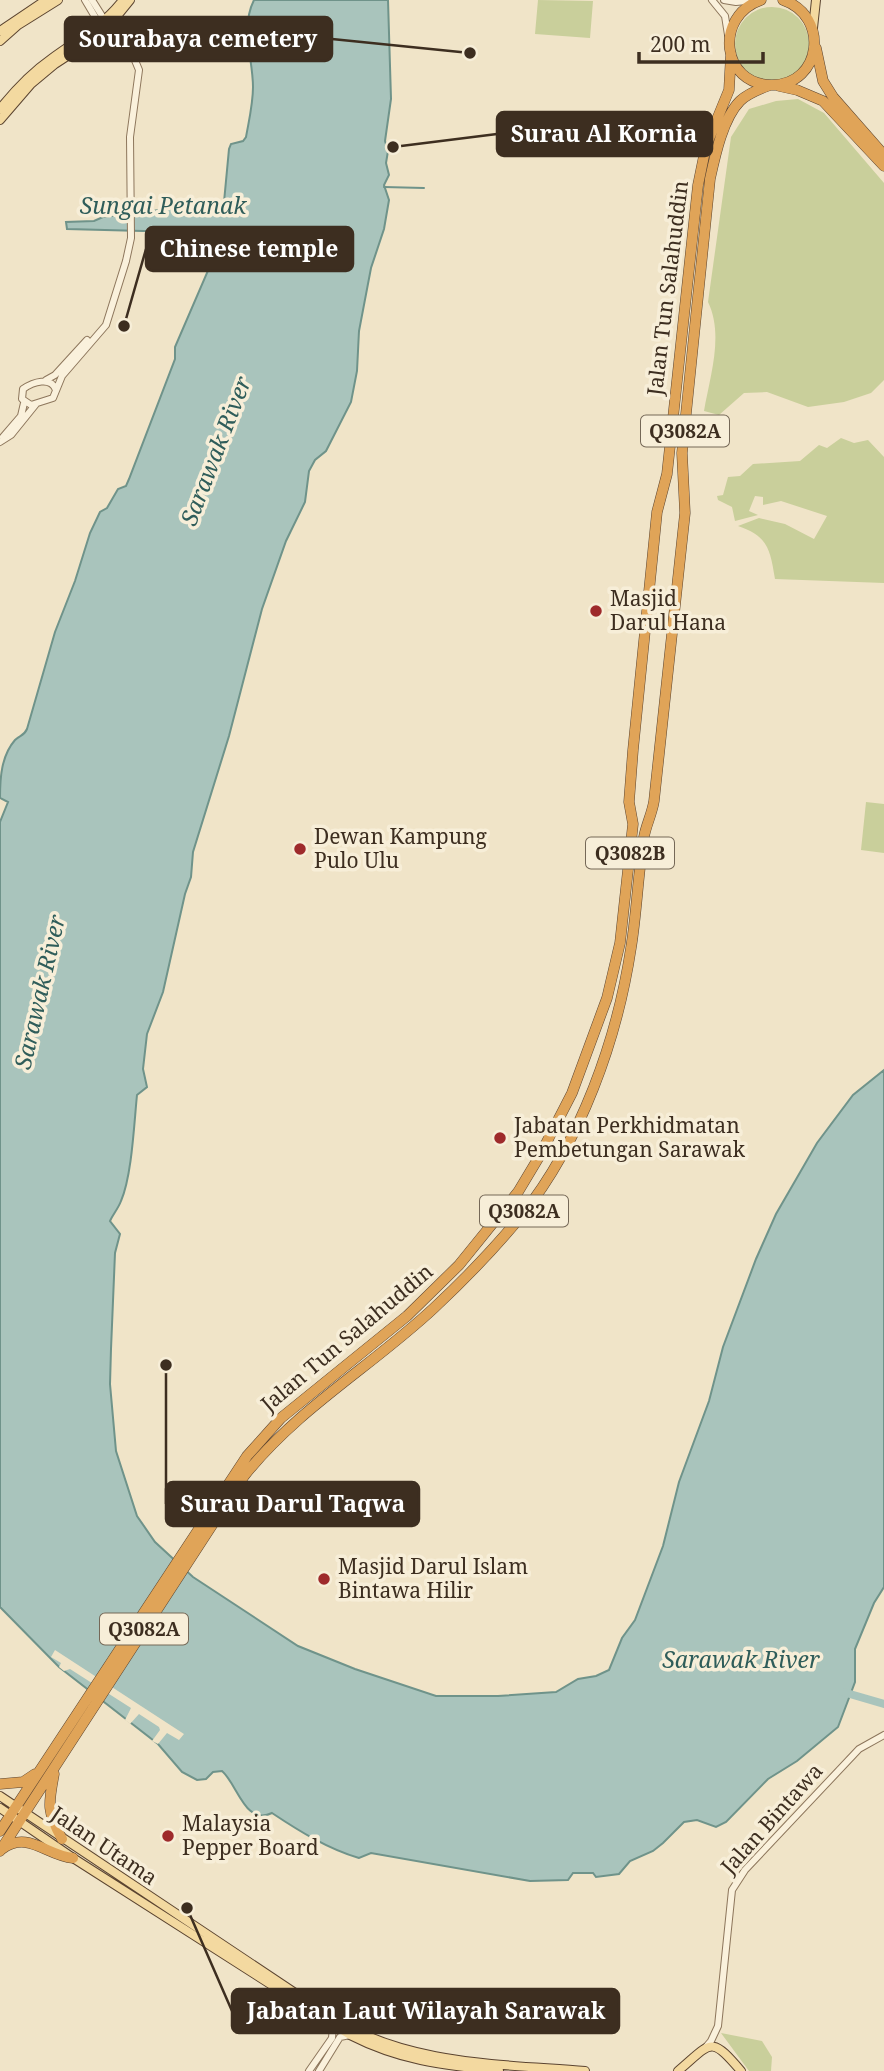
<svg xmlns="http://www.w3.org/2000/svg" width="884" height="2071" font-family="'Noto Serif',serif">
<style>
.green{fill:#c9cf9b}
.water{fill:#a9c4bc;stroke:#6f938a;stroke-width:2}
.pier{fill:#f0e4c8}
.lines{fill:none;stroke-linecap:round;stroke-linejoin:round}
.stream{stroke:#6f938a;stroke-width:2}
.river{stroke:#a9c4bc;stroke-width:8}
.minor-casing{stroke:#8d765c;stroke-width:8}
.major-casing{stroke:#5b4430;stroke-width:10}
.highway-casing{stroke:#5b4430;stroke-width:11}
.minor{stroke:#faf1dc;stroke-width:6}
.major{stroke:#f3d9a0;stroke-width:8}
.highway{stroke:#e0a458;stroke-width:10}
.poi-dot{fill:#9e2a2b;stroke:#f7eed8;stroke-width:2.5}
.labels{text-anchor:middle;stroke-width:7;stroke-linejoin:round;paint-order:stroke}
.shield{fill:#f7eed8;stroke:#756857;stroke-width:2}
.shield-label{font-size:19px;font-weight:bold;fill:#3d2e20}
.street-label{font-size:21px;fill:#3d2e20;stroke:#f7eed8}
.poi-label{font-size:21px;fill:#3d2e20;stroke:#f7eed8;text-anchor:start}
.water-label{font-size:23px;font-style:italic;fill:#2f5d5a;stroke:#f7eed8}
.leader{fill:none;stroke:#3d2e20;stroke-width:2.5}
.callout-dot{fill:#3d2e20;stroke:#f7eed8;stroke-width:2.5}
.callout{fill:#3d2e20;stroke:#3d2e20;stroke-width:2.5}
.callout-label{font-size:23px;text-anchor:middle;font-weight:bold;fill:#fff}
</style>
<rect width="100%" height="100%" fill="#f0e4c8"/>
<path class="green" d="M 538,0 L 593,1 L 590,38 L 535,34 Z
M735 44a37 37 0 1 1 74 0a37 37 0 1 1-74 0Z
M 798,99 L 824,113 L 884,183 L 884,380 L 871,393 L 844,402 L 808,407 L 767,392 L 744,393 L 719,415 L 704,411 C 710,376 724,335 708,302 L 731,137 L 749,109 L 776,101 Z
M 841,438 L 854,443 L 868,440 L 884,457 L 884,583 L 775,579 C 770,549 768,536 738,526 L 759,518 L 785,524 L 814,539 L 827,516 L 781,501 L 763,505 L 763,497 L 755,496 L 749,511 L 758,515 L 735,521 L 732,507 L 718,500 L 717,496 L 723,495 L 728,477 L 740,476 L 753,464 L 800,461 L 819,445 L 827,448 Z
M 866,802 L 884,804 L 884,853 L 861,850 Z
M 721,2033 L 762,2041 L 772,2057 L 771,2071 L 749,2071 Z"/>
<path class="water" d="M 254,0 L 388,0 L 391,99 L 385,141 L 388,151 L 386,163 L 389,175 L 384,185 L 389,200 L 384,229 L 371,268 L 359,331 L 357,371 L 351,402 L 326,451 L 315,460 L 309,471 L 305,502 L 286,541 L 262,609 L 229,736 L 193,852 L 191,877 L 185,894 L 163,992 L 147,1034 L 143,1069 L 147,1087 L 137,1095 C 134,1124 132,1175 121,1201 C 118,1209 113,1214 110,1221 L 120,1234 L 115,1253 L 111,1349 L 110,1384 L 116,1451 L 137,1516 L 155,1542 L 193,1577 L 298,1646 L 355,1669 L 436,1696 L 498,1696 L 556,1692 L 578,1679 L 596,1676 L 609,1670 L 622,1638 L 635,1620 L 663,1546 L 679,1482 L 709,1401 L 723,1347 L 756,1259 L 776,1214 L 817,1143 L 853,1095 L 884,1070 L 884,1587 L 874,1603 L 855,1649 L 855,1682 L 838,1727 L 797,1761 L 768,1779 L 726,1822 L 716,1827 L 697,1820 L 684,1822 L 663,1843 L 653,1851 L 630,1861 L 619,1874 L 596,1877 L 593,1873 L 573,1873 L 568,1880 L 530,1881 L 371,1853 L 359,1858 C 328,1849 299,1831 272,1813 C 245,1826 238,1785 222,1771 L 213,1772 L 206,1779 L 197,1780 L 182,1772 L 158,1744 L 59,1667 L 0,1607 L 0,822 L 8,802 L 0,798 C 0,779 1,756 15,740 C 20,735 24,736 27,729 L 55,632 L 75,581 L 90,533 L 100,512 L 107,508 L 118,489 L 126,486 L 129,479 L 175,359 L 175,347 L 216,252 L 219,233 L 67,229 L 66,222 L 94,221 L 103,217 L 224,202 L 229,149 L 231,144 L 243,141 L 246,137 C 249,120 253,104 253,87 C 253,58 240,28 254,0 Z"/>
<path class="pier" d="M 55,1650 L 184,1734 L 179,1740 L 167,1733 L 158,1744 L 152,1741 L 160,1730 L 159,1727 L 139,1714 L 130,1724 L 125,1720 L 131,1708 L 70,1669 L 64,1671 L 59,1667 L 61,1663 L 51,1657 Z"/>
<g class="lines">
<path class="stream" d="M 384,187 L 424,188"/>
<path class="river" d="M 843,1692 L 884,1704"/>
<defs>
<path id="minor" d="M 85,0 L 104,32 L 127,52
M 712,0 L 725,16 L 728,35
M 724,0 L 736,2 L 756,0
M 46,380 L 55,375 L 87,340
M 56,390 C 51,376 33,382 23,389 L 22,399 L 31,405 L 53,398 L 62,376 L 106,325 L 126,261 L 131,238 L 130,137 L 139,70 L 134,58 L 109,27 L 92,0
M 3,437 L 21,416 L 24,403
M 0,442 L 11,435 L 36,404
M 705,2048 L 711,2041 L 718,2026 L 732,1890 L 745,1870 L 859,1749 L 884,1735
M 309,2071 L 332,2038 L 333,2026
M 319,2071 L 340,2037 L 350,2035"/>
<path id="major" d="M 813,28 L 816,0
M 0,31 L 46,0
M 0,41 L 18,25 L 58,0
M 0,109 C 15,90 31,73 51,59 C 77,40 103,26 123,0
M 0,120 L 31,84 L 55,64 L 104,32 L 130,0
M 0,1796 L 331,2017 C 406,2065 500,2064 585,2071
M 0,1808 L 73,1858 L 350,2035 C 401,2061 443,2065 499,2071
M 678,2071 C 712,2042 710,2035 741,2071"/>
<path id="highway" d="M 761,0 C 714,16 721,85 772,85 C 822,85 830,16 783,0
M 816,48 L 823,81 L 833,97 L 884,155
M 779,86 L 797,90 L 823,101 L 884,166
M 54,1774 C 48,1805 47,1812 62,1839
M 0,1784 L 23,1782 L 35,1774
M 0,1831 L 247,1456 L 281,1418 L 407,1316 L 459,1265 L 518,1192 L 539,1157 L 572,1093 L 607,998 L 620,943 L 633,824 L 629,802 L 633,750 L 657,512 L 667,474 L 698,185 L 706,146 L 729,90 L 731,54
M 2,1849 C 28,1830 47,1856 73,1858
M 0,1851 L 244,1476 C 297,1409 372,1366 434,1308 C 465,1279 495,1248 522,1215 C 581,1141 617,1040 631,948 C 637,911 638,873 644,837 C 646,825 652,814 654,801 L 685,513 L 682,453 L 710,179 C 715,156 723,118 740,101 C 748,93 760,89 770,85"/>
</defs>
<use href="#minor" class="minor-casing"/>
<use href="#major" class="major-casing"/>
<use href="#highway" class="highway-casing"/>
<use href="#minor" class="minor"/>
<use href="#major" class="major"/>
<use href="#highway" class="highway"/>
</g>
<g class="poi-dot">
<circle cx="596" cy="611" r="7"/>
<circle cx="300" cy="849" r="7"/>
<circle cx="500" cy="1138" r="7"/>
<circle cx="324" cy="1579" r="7"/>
<circle cx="168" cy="1836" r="7"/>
</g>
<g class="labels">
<g class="shield">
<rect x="641" y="415.5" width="88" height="31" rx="5"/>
<rect x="586" y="837.5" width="88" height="31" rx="5"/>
<rect x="480" y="1195.5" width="88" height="31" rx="5"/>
<rect x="100" y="1613.5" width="88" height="31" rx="5"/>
</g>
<g class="shield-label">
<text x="685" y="438">Q3082A</text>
<text x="630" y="860">Q3082B</text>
<text x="524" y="1218">Q3082A</text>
<text x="144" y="1636">Q3082A</text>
</g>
<g class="street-label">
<text transform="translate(668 288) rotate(-83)" y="7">Jalan Tun Salahuddin</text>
<text transform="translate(347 1338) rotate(-40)" y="7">Jalan Tun Salahuddin</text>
<text transform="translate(772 1819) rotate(-48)" y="7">Jalan Bintawa</text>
<text transform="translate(104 1846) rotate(34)" y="7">Jalan Utama</text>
</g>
<g class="poi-label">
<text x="610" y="606">Masjid<tspan x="610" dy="24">Darul Hana</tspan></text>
<text x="314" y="844">Dewan Kampung<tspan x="314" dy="24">Pulo Ulu</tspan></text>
<text x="514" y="1133">Jabatan Perkhidmatan<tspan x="514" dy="24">Pembetungan Sarawak</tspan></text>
<text x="338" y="1574">Masjid Darul Islam<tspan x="338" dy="24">Bintawa Hilir</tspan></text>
<text x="182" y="1831">Malaysia<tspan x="182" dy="24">Pepper Board</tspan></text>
</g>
<g class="water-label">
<text x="163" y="214">Sungai Petanak</text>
<text transform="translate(216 451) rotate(-69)" y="8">Sarawak River</text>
<text transform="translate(40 992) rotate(-77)" y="8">Sarawak River</text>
<text x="741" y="1668">Sarawak River</text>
</g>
</g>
<path class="leader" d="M470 53L332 39M393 147L497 134M124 326L146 249M166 1365L166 1504M187 1908L232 2011"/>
<g class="callout-dot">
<circle cx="470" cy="53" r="7"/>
<circle cx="393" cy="147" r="7"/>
<circle cx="124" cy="326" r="7"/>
<circle cx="166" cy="1365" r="7"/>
<circle cx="187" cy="1908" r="7"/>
</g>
<g class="callout">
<rect x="65" y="17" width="267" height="44" rx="7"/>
<rect x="497" y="112" width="215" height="44" rx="7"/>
<rect x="146" y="227" width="207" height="44" rx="7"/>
<rect x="166" y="1482" width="253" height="44" rx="7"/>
<rect x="232" y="1989" width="387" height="44" rx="7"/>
</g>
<g class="callout-label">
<text x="198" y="47">Sourabaya cemetery</text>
<text x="604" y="142">Surau Al Kornia</text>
<text x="249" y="257">Chinese temple</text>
<text x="293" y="1512">Surau Darul Taqwa</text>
<text x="426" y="2019">Jabatan Laut Wilayah Sarawak</text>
</g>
<path d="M639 52v10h124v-10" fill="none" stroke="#3d2e20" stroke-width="3.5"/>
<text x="650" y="52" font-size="21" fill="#3d2e20" stroke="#f7eed8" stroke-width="5" paint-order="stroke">200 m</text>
</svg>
